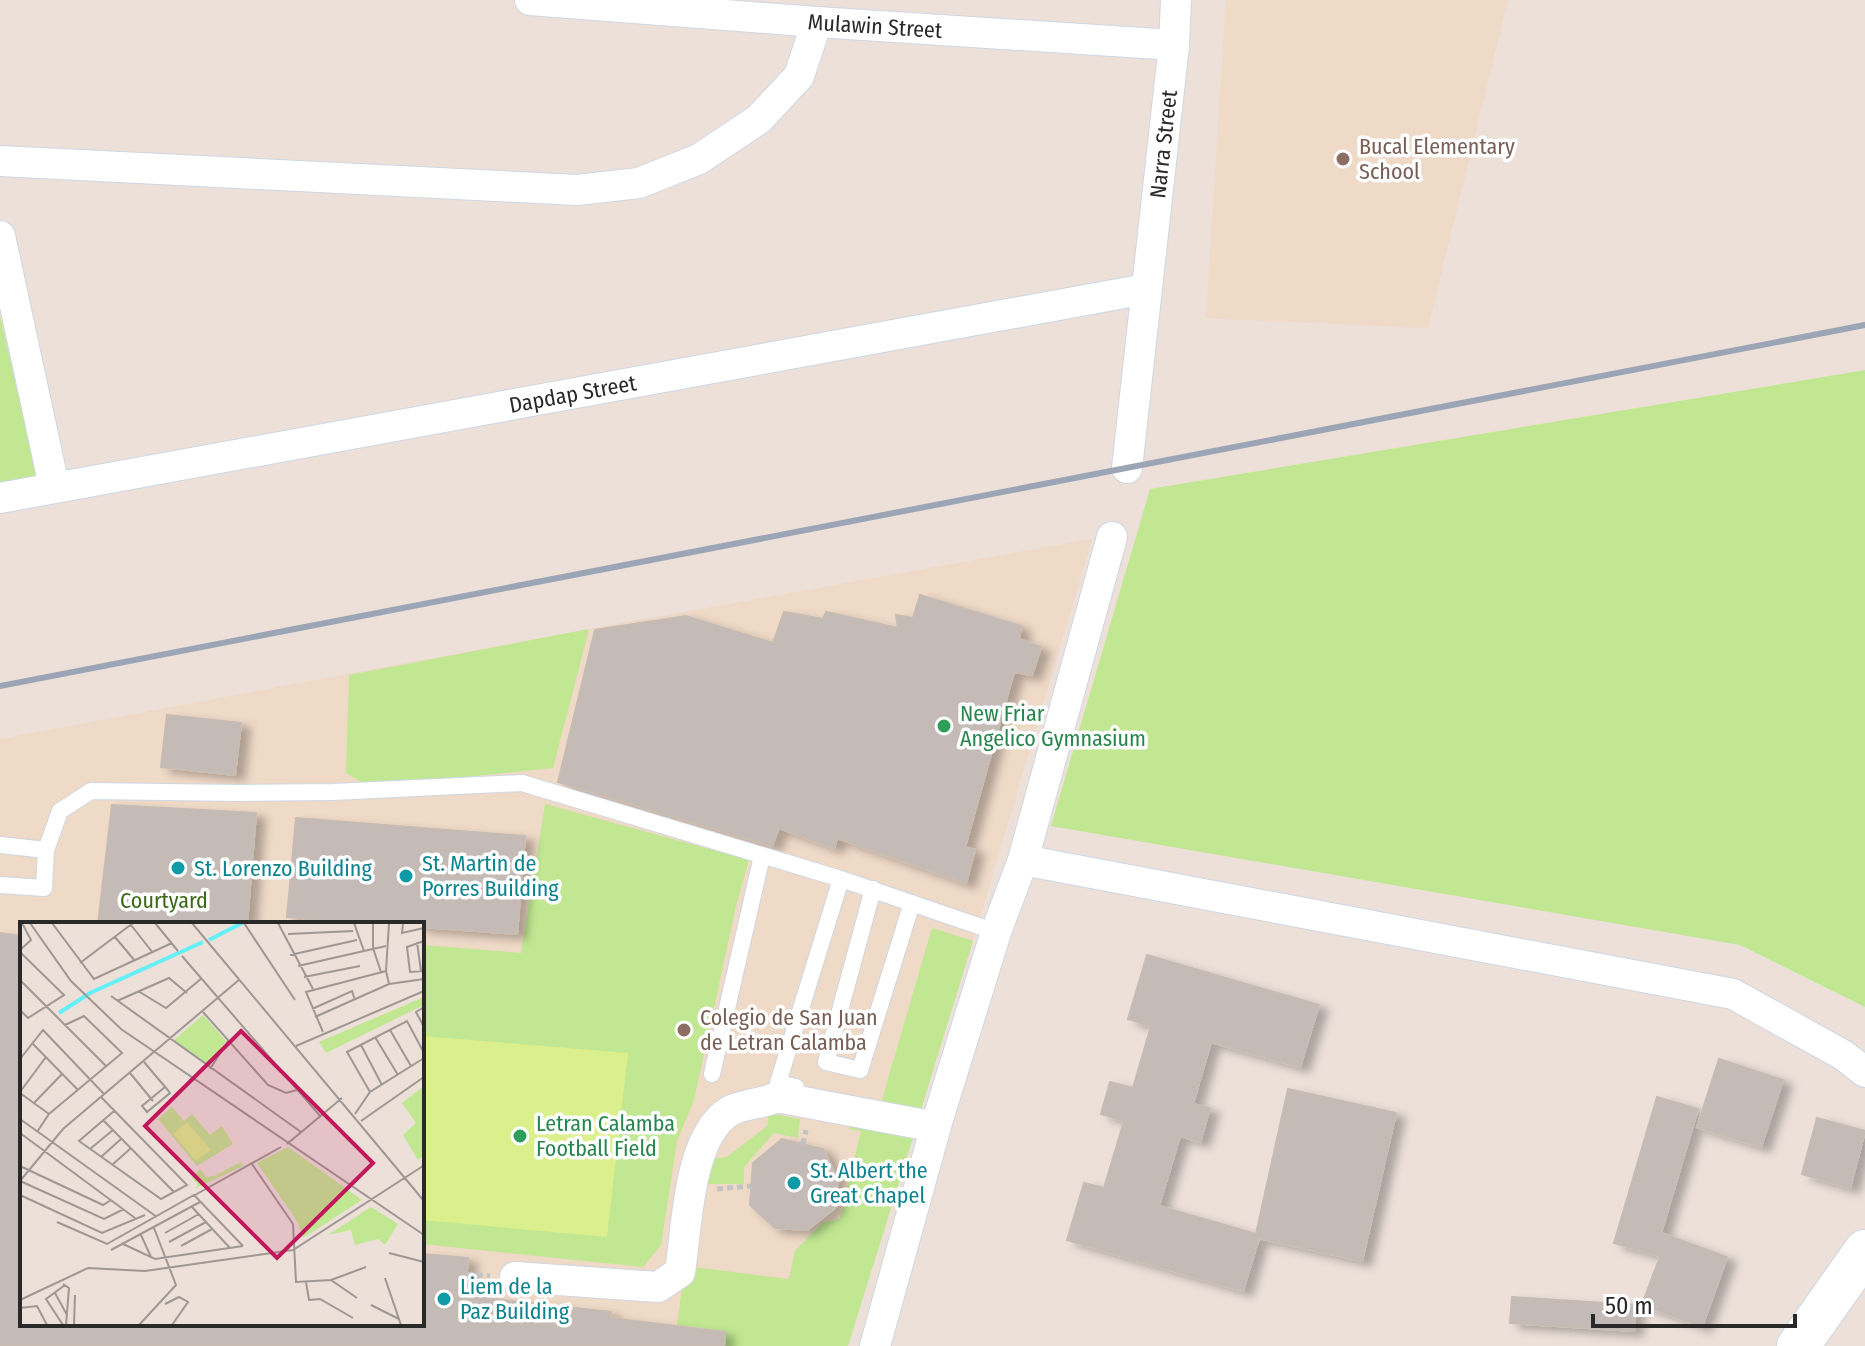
<svg xmlns="http://www.w3.org/2000/svg" width="1865" height="1346" font-family="'Fira Sans Condensed',sans-serif">
<style>
.education{fill:#efd9c7;fill-rule:evenodd}
.green{fill:#c1e792}
.pitch{fill:#dbef8d}
.building{fill:#c4bab6;stroke:#c7bcb3;stroke-width:2;filter:url(#shadow)}
.lines{fill:none;stroke-linecap:round;stroke-linejoin:round}
.lane-casing{stroke:#ced7e3;stroke-width:18}
.street-casing{stroke:#ced7e3;stroke-width:32}
.secondary-casing{stroke:#ced7e3;stroke-width:44}
.path{stroke:#c3c3c3;stroke-width:5;stroke-dasharray:6 4;stroke-linecap:butt}
.lane{stroke:#fff;stroke-width:16}
.street{stroke:#fff;stroke-width:30}
.secondary{stroke:#fff;stroke-width:42}
.rail{stroke:#9ca5b5;stroke-width:6}
.education-dot{fill:#8d6e63;stroke:#fff;stroke-width:3}
.leisure-dot{fill:#2e9e5b;stroke:#fff;stroke-width:3}
.culture-dot{fill:#0f9aa8;stroke:#fff;stroke-width:3}
.labels{text-anchor:middle;stroke-width:7;stroke-linejoin:round;paint-order:stroke}
.street-label{font-size:22px;fill:#292929;stroke:#fff}
.education-label{font-size:22px;fill:#785e54;stroke:#fff;text-anchor:start}
.leisure-label{font-size:22px;fill:#27864d;stroke:#fff;text-anchor:start}
.culture-label{font-size:22px;fill:#0d838f;stroke:#fff;text-anchor:start}
.park-label{font-size:22px;fill:#396915;stroke:#fff}
.inset-river{fill:none;stroke:#65eff6;stroke-width:4}
.inset-road{fill:none;stroke:#9e9793;stroke-width:2}
.view{fill:#c2185b;fill-opacity:0.15;stroke:#c2185b;stroke-width:4}
.inset-edge{fill:none;stroke:#292929;stroke-width:4}
</style>
<defs>
<filter id="shadow"><feDropShadow dx="9" dy="5" stdDeviation="4" flood-color="#0004"/></filter>
</defs>
<rect width="100%" height="100%" fill="#ece0d9"/>
<path class="education" d="M 1226,0 L 1508,0 L 1428,328 L 1206,318 Z
M 1092,539 L 973,941 L 848,1346 L 0,1346 L 0,739 L 589,629 ZM 22,924 L 422,924 L 422,1324 L 22,1324 Z"/>
<path class="green" d="M 0,315 L 37,478 L 0,485 Z
M 1865,370 L 1865,1007 L 1740,945 L 1051,826 L 1150,489 Z
M 589,629 L 553,768 L 369,787 L 346,773 L 349,675 Z
M 545,804 L 749,860 L 736,906 L 694,1100 L 677,1141 L 661,1245 L 643,1267 L 422,1244 L 422,945 L 521,953 Z
M 932,928 L 973,941 L 918,1119 L 879,1110 Z
M 769,1113 L 800,1119 L 798,1138 L 774,1133 L 744,1167 L 744,1184 L 704,1184 L 705,1160 L 727,1157 L 767,1126 Z
M 853,1113 L 916,1128 L 848,1346 L 703,1346 L 704,1328 L 677,1325 L 685,1266 L 789,1279 L 795,1251 L 823,1222 L 840,1219 L 861,1131 L 849,1129 Z"/>
<path class="pitch" d="M 422,1036 L 628,1053 L 607,1237 L 422,1220 Z"/>
<path class="building" d="M 920,595 L 1021,626 L 1019,639 L 1041,647 L 1032,675 L 1014,672 L 965,847 L 975,850 L 966,883 L 837,838 L 834,848 L 779,828 L 772,846 L 558,782 L 595,630 L 686,616 L 773,643 L 784,612 L 823,619 L 826,612 L 898,628 L 896,615 L 913,618 Z
M 167,715 L 241,723 L 235,775 L 161,767 Z
M 112,805 L 256,813 L 247,924 L 98,924 Z
M 296,818 L 525,836 L 517,934 L 422,927 L 422,924 L 384,924 L 287,917 Z
M 0,933 L 22,936 L 22,1324 L 422,1324 L 422,1254 L 468,1258 L 465,1296 L 611,1312 L 610,1318 L 725,1332 L 724,1346 L 0,1346 Z
M 1147,955 L 1319,1005 L 1300,1067 L 1211,1042 L 1193,1104 L 1210,1108 L 1200,1142 L 1180,1136 L 1159,1206 L 1256,1234 L 1288,1089 L 1396,1113 L 1362,1261 L 1259,1238 L 1243,1291 L 1067,1240 L 1084,1183 L 1104,1188 L 1124,1121 L 1101,1114 L 1110,1082 L 1133,1088 L 1151,1026 L 1128,1019 Z
M 1719,1059 L 1783,1080 L 1761,1147 L 1697,1127 Z
M 1657,1097 L 1698,1109 L 1661,1233 L 1727,1257 L 1702,1327 L 1642,1305 L 1660,1256 L 1614,1243 Z
M 1817,1118 L 1865,1131 L 1850,1188 L 1802,1174 Z
M 782,1139 L 823,1149 L 838,1180 L 835,1208 L 807,1230 L 775,1228 L 750,1205 L 753,1163 Z
M 1512,1297 L 1636,1305 L 1634,1331 L 1510,1323 Z"/>
<g class="lines">
<defs>
<path id="lane" d="M 0,845 L 46,850
M 841,879 L 996,932
M 0,885 L 44,888 L 46,850 L 60,811 L 91,791 L 240,793 L 333,792 L 522,783 L 841,879 L 778,1083 L 796,1087
M 873,889 L 826,1062 L 860,1070 L 912,903
M 712,1074 L 762,856"/>
<g id="street">
<path id="s1" d="M 530,0 L 817,22 L 1174,45"/>
<path d="M 0,161 L 577,190 L 639,183 L 699,159 L 759,119 L 799,76 L 817,22"/>
<path d="M 0,236 L 54,486"/>
<path id="s2" d="M 1127,468 L 1174,45 L 1176,0"/>
<path id="s3" d="M 0,498 L 1146,289"/>
<path d="M 1023,860 L 1733,994 L 1843,1055 L 1865,1072"/>
<path d="M 515,1277 L 658,1287 L 680,1272 C 687,1227 688,1136 730,1111 C 742,1104 763,1104 777,1097 L 936,1127"/>
<path d="M 875,1346 L 938,1119 L 996,932 L 1023,860 L 1112,537"/>
</g>
<path id="secondary" d="M 1798,1346 L 1865,1251"/>
</defs>
<use href="#lane" class="lane-casing"/>
<use href="#street" class="street-casing"/>
<use href="#secondary" class="secondary-casing"/>
<path class="path" d="M 803,1144 L 806,1130
M 717,1189 L 751,1186
M 467,1274 L 490,1276"/>
<use href="#lane" class="lane"/>
<use href="#street" class="street"/>
<use href="#secondary" class="secondary"/>
<path class="rail" d="M 0,686 L 1865,325"/>
</g>
<g class="education-dot">
<circle cx="1343" cy="159" r="8"/>
<circle cx="684" cy="1030" r="8"/>
</g>
<g class="leisure-dot">
<circle cx="944" cy="726" r="8"/>
<circle cx="520" cy="1136" r="8"/>
</g>
<g class="culture-dot">
<circle cx="178" cy="868" r="8"/>
<circle cx="406" cy="876" r="8"/>
<circle cx="794" cy="1183" r="8"/>
<circle cx="444" cy="1299" r="8"/>
</g>
<g class="labels">
<g class="street-label">
<text dy="8" stroke="none"><textPath href="#s1" startOffset="346">Mulawin Street</textPath></text>
<text dy="8" stroke="none"><textPath href="#s2" startOffset="326">Narra Street</textPath></text>
<text dy="8" stroke="none"><textPath href="#s3" startOffset="582">Dapdap Street</textPath></text>
</g>
<g class="education-label">
<text x="1359" y="154">Bucal Elementary<tspan x="1359" dy="25">School</tspan></text>
<text x="700" y="1025">Colegio de San Juan<tspan x="700" dy="25">de Letran Calamba</tspan></text>
</g>
<g class="leisure-label">
<text x="960" y="721">New Friar<tspan x="960" dy="25">Angelico Gymnasium</tspan></text>
<text x="536" y="1131">Letran Calamba<tspan x="536" dy="25">Football Field</tspan></text>
</g>
<g class="culture-label">
<text x="422" y="871">St. Martin de<tspan x="422" dy="25">Porres Building</tspan></text>
<text x="194" y="876">St. Lorenzo Building</text>
<text x="810" y="1178">St. Albert the<tspan x="810" dy="25">Great Chapel</tspan></text>
<text x="460" y="1294">Liem de la<tspan x="460" dy="25">Paz Building</tspan></text>
</g>
<g class="park-label">
<text x="164" y="908">Courtyard</text>
</g>
</g>
<g transform="translate(20 922)">
<rect width="404" height="404" fill="#ece0d9"/>
<path d="M 404,75 L 404,83 L 306,131 L 299,120 ZM 183,93 L 206,119 L 190,145 L 153,119 ZM 404,164 L 404,233 L 398,238 L 383,213 L 396,201 L 382,181 ZM 152,185 L 164,199 L 172,192 L 190,213 L 202,204 L 213,222 L 177,244 L 138,197 ZM 268,225 L 342,278 L 283,316 L 277,299 L 237,241 ZM 221,240 L 223,244 L 174,267 L 178,263 L 172,256 L 180,247 L 186,255 L 194,254 ZM 351,285 L 378,302 L 365,323 L 358,317 L 335,323 L 331,308 L 308,313 Z" fill="#c1e792"/>
<path d="M 167,200 L 191,228 L 176,239 L 153,212 Z" fill="#dbef8d"/>
<path class="inset-river" d="M 189,18 L 222,1M 39,91 L 70,71 L 183,20"/>
<path class="inset-road" d="M 10,1 L 51,59 L 101,107 L 404,313M 32,1 L 74,57 L 152,21M 135,1 L 158,29M 172,1 L 404,279M 224,1 L 275,78M 258,1 L 293,67M 334,1 L 344,29M 353,1 L 353,26 L 361,50M 383,1 L 382,11 L 404,6M 111,3 L 133,31M 268,12 L 333,9M 95,15 L 115,39M 404,19 L 387,25 L 390,50 L 404,49M 397,20 L 401,49M 0,28 L 11,18 L 2,1M 0,30 L 44,73 L 8,96 L 0,88M 270,33 L 337,18M 162,34 L 301,195M 60,41 L 113,1M 278,44 L 366,24M 366,49 L 369,1M 284,55 L 340,44M 0,58 L 86,144M 118,69 L 146,86 L 182,56M 91,74 L 281,210M 97,79 L 149,56 L 167,71M 404,85 L 396,90 L 404,105M 292,87 L 332,69 L 335,78M 183,90 L 248,163 L 266,171 L 277,168M 295,95 L 369,62 L 404,57M 370,108 L 391,144M 303,110 L 286,70 L 366,49 L 369,62M 355,115 L 378,153M 12,121 L 58,168M 341,123 L 362,163M 276,124 L 404,69M 0,137 L 23,108 L 84,172M 124,140 L 146,166 L 150,171 L 127,190 L 122,184 L 145,165M 190,147 L 208,119M 110,151 L 133,179M 0,170 L 26,135M 350,170 L 327,130 L 387,99 L 404,131M 0,171 L 29,192M 81,175 L 167,263 L 141,277 L 59,219 L 94,189M 14,181 L 42,152M 335,192 L 350,170 L 404,136M 0,197 L 137,295M 83,198 L 154,270M 341,199 L 404,155M 17,210 L 29,192 L 102,131 L 64,94 L 45,103M 0,211 L 115,296M 267,222 L 322,176M 70,227 L 93,208M 81,235 L 101,217M 232,242 L 273,302 L 276,360 L 311,358 L 337,376M 92,243 L 111,226M 0,244 L 83,283 L 91,278M 0,259 L 43,207 L 220,57M 0,259 L 84,297 L 104,287M 0,273 L 82,311 L 125,293M 175,273 L 261,225M 172,285 L 210,326M 37,300 L 87,322 L 174,273 L 223,324M 145,311 L 179,292M 121,313 L 131,335M 149,320 L 186,300M 103,322 L 135,337 L 223,324M 161,324 L 192,307M 91,328 L 180,280M 369,331 L 404,340M 365,356 L 381,403M 311,358 L 346,345M 286,360 L 289,378 L 300,377 L 333,396M 43,362 L 49,366 L 46,403M 35,371 L 47,393M 0,378 L 68,346 L 125,349 L 273,328 L 403,244M 145,382 L 159,375 L 168,380 L 152,403M 351,383 L 379,397M 0,386 L 17,384 L 27,403M 43,403 L 26,377 L 45,363M 54,403 L 55,373M 119,403 L 156,363 L 134,306"/>
<path class="view" d="M 221,109 L 353,241 L 257,336 L 125,204 Z"/>
<rect width="404" height="404" class="inset-edge"/>
</g>
<path d="M1593 1314v12h202v-12" fill="none" stroke="#292929" stroke-width="4"/>
<text x="1605" y="1314" font-size="24" fill="#292929" stroke="#ffffff" stroke-width="6" paint-order="stroke">50 m</text>
</svg>
